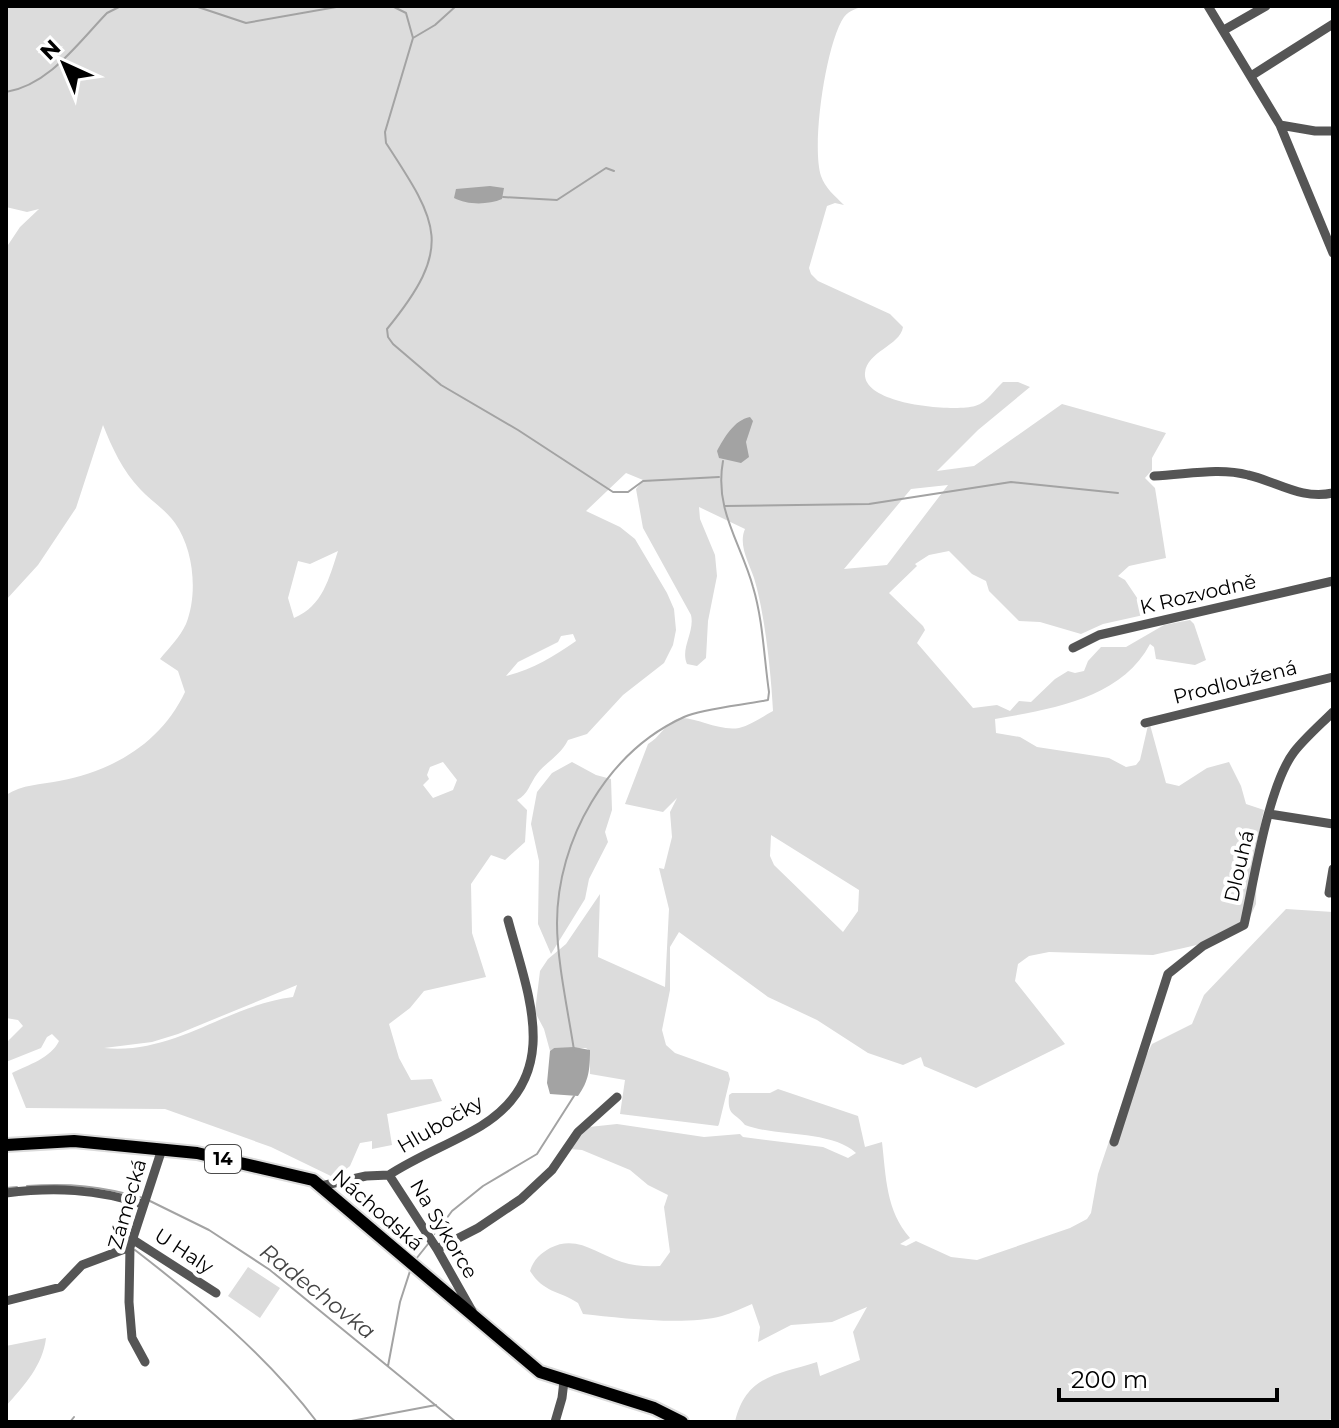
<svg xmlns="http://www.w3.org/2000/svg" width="1339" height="1428" font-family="Montserrat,sans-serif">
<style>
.green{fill:#dcdcdc;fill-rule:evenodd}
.water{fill:#a3a3a3}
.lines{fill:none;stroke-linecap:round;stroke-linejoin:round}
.stream{stroke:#a3a3a3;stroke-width:2}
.major-casing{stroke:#dbdbdb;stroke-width:16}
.minor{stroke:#555;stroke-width:9}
.major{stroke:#000;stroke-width:12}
.labels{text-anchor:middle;stroke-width:8;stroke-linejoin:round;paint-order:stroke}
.shield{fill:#fff;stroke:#4c4c4c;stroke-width:2}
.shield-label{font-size:18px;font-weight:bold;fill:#000}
.street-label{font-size:20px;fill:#000;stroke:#fff}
.water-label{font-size:22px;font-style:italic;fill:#444;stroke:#fff}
</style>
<rect width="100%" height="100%" fill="#fff"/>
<path class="green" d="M 6,6 L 866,6 C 857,8 850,10 844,17 C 826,43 811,145 821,176 C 825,188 835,196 844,205 L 835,203 L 827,206 L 809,268 L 811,274 L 818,281 L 890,314 L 903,327 C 900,346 867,351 865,373 C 862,405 954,412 975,406 C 988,402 994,390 1003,382 L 1018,382 L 1030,387 L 978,430 L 937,471 L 974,466 L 1062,404 L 1166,433 L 1152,458 L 1152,470 L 1145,478 L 1155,488 L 1166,558 L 1129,566 L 1118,576 L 1125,580 L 1148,614 L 1103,624 L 1081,634 L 1040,622 L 1019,621 L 989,591 L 986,581 L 972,574 L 949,551 L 929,555 L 915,564 L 917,566 L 889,593 L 923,626 L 925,630 L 917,643 L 973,708 L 997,705 L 1010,711 L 1019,701 L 1031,702 L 1055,679 L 1068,671 L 1075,673 L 1084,671 L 1088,661 L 1101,647 L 1126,647 L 1164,625 L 1190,620 L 1194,624 L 1206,660 L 1195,665 L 1156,659 L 1154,647 L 1150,644 C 1121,699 1051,709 995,719 L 996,733 L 1020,737 L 1037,747 L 1109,758 L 1126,767 L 1136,765 L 1140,760 L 1149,721 L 1166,783 L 1179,786 L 1207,768 L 1229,762 L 1241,786 L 1246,804 L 1264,810 L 1257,842 L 1256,904 L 1248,921 L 1201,944 L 1153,955 L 1049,952 L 1029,956 L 1018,964 L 1015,981 L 1065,1044 L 976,1088 L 924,1066 L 921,1057 L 903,1065 L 868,1053 L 817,1020 L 768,997 L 679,932 L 670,947 L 670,990 L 662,1030 L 666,1045 L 675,1053 L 728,1072 L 730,1079 L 719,1124 L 718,1126 L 620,1114 L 625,1080 L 590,1074 L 590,1051 L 586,1048 L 554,1048 L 550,1051 L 544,1029 L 535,1012 L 540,971 L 548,959 L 566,944 L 600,894 L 598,957 L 665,987 L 669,909 L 659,868 L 664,869 L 672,837 L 670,812 L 677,798 L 663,812 L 625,804 L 648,744 C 659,738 666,723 677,719 C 690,714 718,732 739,728 C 751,725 762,717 773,711 C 771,673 765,614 754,578 C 749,563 738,545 745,529 L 699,507 L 700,519 L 715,555 L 717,576 L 708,621 L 706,658 L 697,666 L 687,664 C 680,648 695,632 691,615 L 643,528 L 636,489 L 643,480 L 626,473 L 586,511 L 620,527 L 635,539 L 667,593 L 674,609 L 676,630 L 673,645 L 664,663 L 623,695 L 587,734 L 568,740 C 560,756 547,761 537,774 C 530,783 528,795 517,800 L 527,810 L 525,842 L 505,860 L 491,855 L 471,884 L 472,933 L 486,977 L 424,991 L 410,1008 L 389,1024 L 399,1058 L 411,1080 L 432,1079 L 442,1101 L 387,1114 L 392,1145 L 372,1149 L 372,1141 L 360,1143 L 350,1166 L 335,1178 L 271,1147 L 165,1109 L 26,1108 L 12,1073 C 28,1065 51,1058 59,1041 L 52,1034 L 47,1037 L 41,1048 L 6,1062 L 6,1043 L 23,1026 L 18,1020 L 6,1018 L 6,795 C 23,784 40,785 59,781 C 113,771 161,743 185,692 L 178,671 L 160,659 C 169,648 180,637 186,624 C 198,594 194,550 175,523 C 166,510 151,501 140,489 C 123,471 112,448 103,425 L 76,508 L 38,565 L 6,600 L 6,248 L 20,227 L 39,209 L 27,212 L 6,207 ZM 948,485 L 887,565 L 844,569 L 911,489 ZM 338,551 C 329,578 323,606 294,618 L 288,598 L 298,561 L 310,564 ZM 573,634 L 576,641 C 554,656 532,670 506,676 L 518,662 L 558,642 L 561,636 ZM 443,762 L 457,780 L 453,790 L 433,798 L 423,785 L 429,779 L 427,775 L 430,767 ZM 771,835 L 859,890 L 858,911 L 843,932 L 774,865 L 770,856 ZM 297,985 L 293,997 C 227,1005 175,1055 104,1048 L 152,1042 L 178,1034 Z
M 572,762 L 596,775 L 611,779 L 612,810 L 605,832 L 608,842 L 589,879 L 585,899 L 551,954 L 538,924 L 539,861 L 531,824 L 537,792 L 552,773 Z
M 1286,909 L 1333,912 L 1333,1419 L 1321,1422 L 735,1422 C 746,1375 777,1375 817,1362 L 820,1376 L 860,1360 L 853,1332 L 867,1307 L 832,1322 L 791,1325 L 758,1342 L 760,1327 L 752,1304 C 742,1308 732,1313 722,1316 C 686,1326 621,1318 583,1314 L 578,1303 C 558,1290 544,1293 530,1271 C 534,1259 540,1254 550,1248 C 577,1234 597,1254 622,1262 C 634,1266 647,1267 660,1266 L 670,1252 L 664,1207 L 668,1195 L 648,1185 L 630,1170 L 582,1150 L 569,1149 L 589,1127 L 617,1124 L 704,1137 L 740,1134 L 743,1137 L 823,1147 L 848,1158 L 856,1153 C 832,1130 777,1137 745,1125 C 735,1112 727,1117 729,1095 L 732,1093 L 770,1093 L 778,1089 L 858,1116 L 865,1147 L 882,1142 C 886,1177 886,1211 910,1238 L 900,1244 L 906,1246 L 916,1241 L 951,1257 L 977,1260 L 1070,1228 L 1087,1219 L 1091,1213 L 1098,1174 L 1121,1106 L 1152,1044 L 1192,1024 L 1204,995 Z
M 248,1267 L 280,1288 L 260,1318 L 228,1296 Z
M 46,1338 C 43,1365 24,1386 6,1406 L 6,1346 Z"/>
<path class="water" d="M 490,186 L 504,188 L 502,199 C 488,205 467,205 454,198 L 456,189 Z
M 750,417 L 753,421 L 746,442 L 749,457 L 741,463 L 719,458 L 717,451 C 724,438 734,420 750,417 Z
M 574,1047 L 590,1050 C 590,1069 589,1081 578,1096 L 550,1094 L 547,1083 L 550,1051 L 554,1048 Z"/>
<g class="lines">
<path class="stream" d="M 195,6 L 246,23 L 342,6
M 392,6 L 406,13 L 413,38
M 456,6 L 435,25 L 413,38 L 385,132 L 386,143 C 439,224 454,247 387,329 L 388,337 L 393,344 L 441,385 L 518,430 L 613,492 L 628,492 L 643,481 L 719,477
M 6,92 C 49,85 78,43 107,13 L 121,6
M 503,197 L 557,200 L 606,168 L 614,171
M 725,506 L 869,504 L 1011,482 L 1118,493
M 574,1050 C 568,1011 557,961 557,923 C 557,840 607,752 684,717 C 704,708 745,705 768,700 L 769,692 C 764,658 763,620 753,587 C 741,543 714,510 723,461
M 27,1186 C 70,1183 101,1186 143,1198
M 6,1188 L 17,1187
M 150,1201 L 209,1230 L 270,1270 L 456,1422
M 435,1234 L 452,1211 L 483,1186 L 537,1154 L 574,1096
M 135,1250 C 201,1301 267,1356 317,1422
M 416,1259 L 428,1244
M 388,1366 L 400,1302 L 411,1268
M 70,1422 L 74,1417
M 346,1422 L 436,1405"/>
<defs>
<path id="major" d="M 6,1145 L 74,1141 L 197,1153 L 313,1180 L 540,1372 L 654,1408 L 682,1422"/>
</defs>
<use href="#major" class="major-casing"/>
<path class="minor" d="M 1208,6 L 1280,125 L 1333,253
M 1224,30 L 1266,6
M 1251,76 L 1333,24
M 1280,125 L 1315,131 L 1333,131
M 1154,476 C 1185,475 1218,467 1248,475 C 1278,482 1301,500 1333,493
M 1073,648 L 1099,635 L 1333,581
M 1145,723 L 1333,677
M 1269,814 L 1333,824
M 1329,893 L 1333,869
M 1114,1142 L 1168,974 L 1203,946 L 1244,925 C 1254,881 1268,786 1294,752 C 1305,738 1320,725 1333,712
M 389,1175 C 418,1156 451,1144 481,1126 C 564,1075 528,995 508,920
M 321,1186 L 366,1176 L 389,1175 L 437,1249 L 472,1311
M 6,1193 C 54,1187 97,1189 142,1204
M 132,1239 L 216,1293
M 437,1249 L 478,1228 L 521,1199 L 552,1170 L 578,1132 L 617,1097
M 6,1301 L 61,1287 L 82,1265 L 130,1247
M 145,1362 L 132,1338 L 129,1302 L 130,1247 L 162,1149
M 555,1422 L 562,1398 L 564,1381"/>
<use href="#major" class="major"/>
</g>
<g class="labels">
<rect class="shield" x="205" y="1145" width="36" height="28" rx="6"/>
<g class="shield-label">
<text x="223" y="1165">14</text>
</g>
<g class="street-label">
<text transform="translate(1198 594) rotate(-13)" y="7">K Rozvodně</text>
<text transform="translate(1235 682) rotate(-14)" y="7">Prodloužená</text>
<text transform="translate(1239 866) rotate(-77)" y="7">Dlouhá</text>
<text transform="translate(440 1124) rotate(-30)" y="7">Hlubočky</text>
<text transform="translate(127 1204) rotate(-74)" y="7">Zámecká</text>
<text transform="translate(378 1210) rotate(41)" y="7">Náchodská</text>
<text transform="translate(444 1229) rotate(59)" y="7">Na Sýkorce</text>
<text transform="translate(184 1251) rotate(33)" y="7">U Haly</text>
</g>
<g class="water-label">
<text transform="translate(318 1291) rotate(38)" y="8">Radechovka</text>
</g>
</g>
<rect width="1339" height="1428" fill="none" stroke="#000000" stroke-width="16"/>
<g transform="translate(64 64) rotate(316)" stroke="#ffffff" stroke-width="6" paint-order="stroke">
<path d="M0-6L14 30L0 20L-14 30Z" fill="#000000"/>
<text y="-12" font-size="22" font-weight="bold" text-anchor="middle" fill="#000000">N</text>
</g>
<path d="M1059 1388v12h218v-12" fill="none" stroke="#000000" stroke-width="4"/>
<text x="1071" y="1388" font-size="24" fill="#000000" stroke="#ffffff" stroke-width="6" paint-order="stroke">200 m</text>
</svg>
